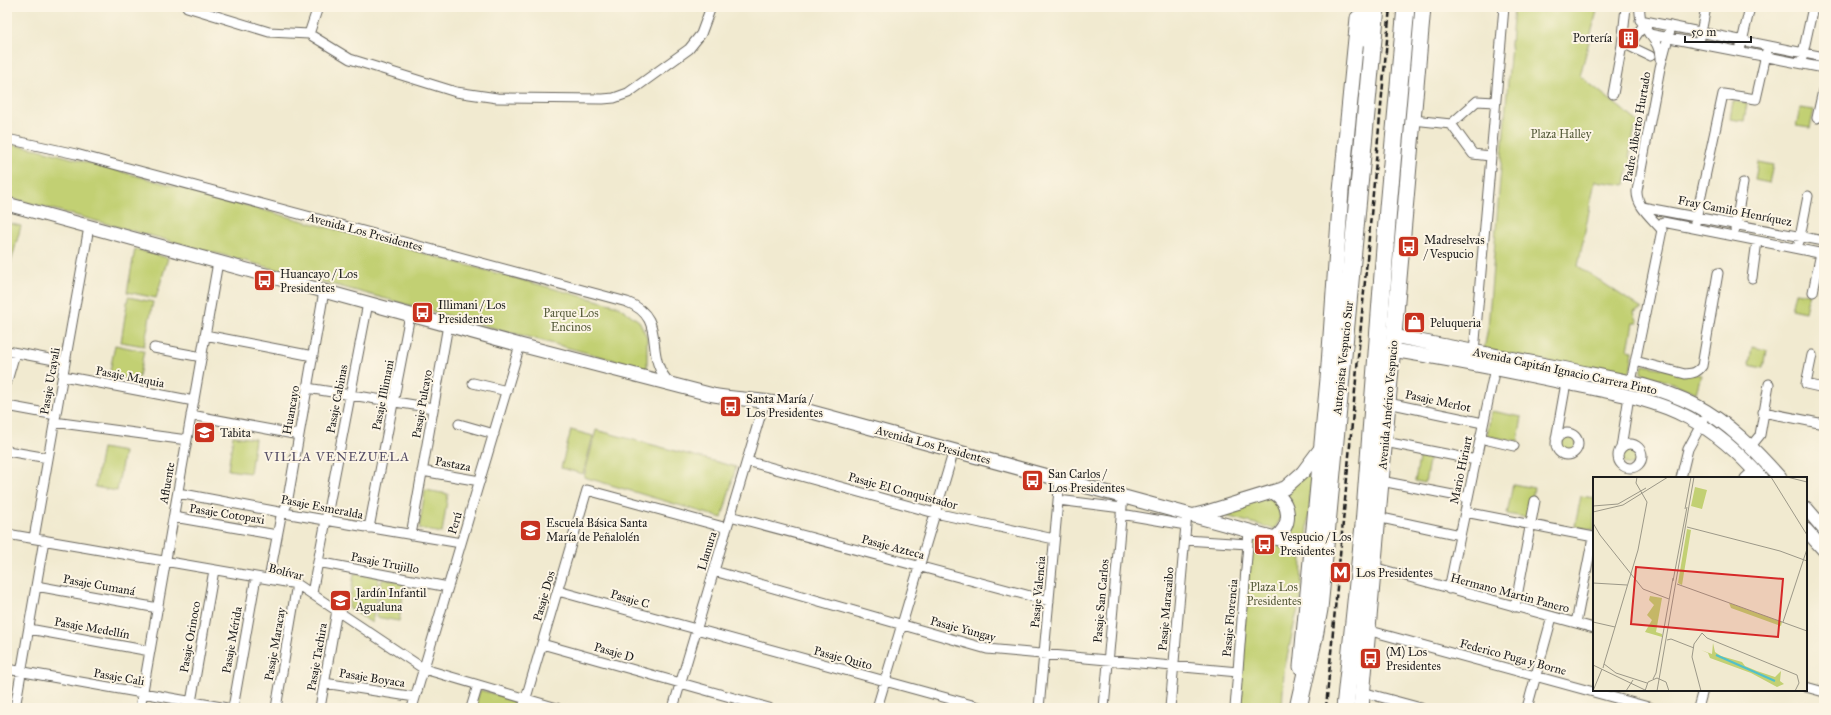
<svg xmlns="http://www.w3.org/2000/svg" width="1831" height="715" font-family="'IM FELL Great Primer',serif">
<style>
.green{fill:#c2d073;stroke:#6f7648}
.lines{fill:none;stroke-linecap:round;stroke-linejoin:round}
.street-casing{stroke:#67645b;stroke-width:11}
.secondary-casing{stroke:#67645b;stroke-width:15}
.primary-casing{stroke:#67645b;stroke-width:17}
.highway-casing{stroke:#67645b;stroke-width:19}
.street{stroke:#fff;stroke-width:9}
.secondary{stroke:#fff;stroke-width:13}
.primary{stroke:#fff;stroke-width:15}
.highway{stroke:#fff;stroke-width:17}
.rail{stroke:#1c1c1c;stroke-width:2.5;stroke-dasharray:6 3;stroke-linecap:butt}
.labels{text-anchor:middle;stroke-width:4;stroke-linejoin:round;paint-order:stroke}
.poi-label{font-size:12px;fill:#1c1c1c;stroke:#fcf5e5;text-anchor:start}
.street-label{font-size:12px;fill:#1c1c1c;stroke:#fcf5e5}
.park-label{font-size:12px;fill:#565b3a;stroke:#fcf5e5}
.neighbourhood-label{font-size:13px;letter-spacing:1px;fill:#544d66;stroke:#fcf5e5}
.inset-river{fill:none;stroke:#52c0ca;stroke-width:2}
.inset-road{fill:none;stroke:#9c9888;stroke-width:1}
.view{fill:#d62828;fill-opacity:0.15;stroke:#d62828;stroke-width:2}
.inset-edge{fill:none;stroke:#1c1c1c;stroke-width:2}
</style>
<rect width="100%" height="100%" fill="#fcf5e5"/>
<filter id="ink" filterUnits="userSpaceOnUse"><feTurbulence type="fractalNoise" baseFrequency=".025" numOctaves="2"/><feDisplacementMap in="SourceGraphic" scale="8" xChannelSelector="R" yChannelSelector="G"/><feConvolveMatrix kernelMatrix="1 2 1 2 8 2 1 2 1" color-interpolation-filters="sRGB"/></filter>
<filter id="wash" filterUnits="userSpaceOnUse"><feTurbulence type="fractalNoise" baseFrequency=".012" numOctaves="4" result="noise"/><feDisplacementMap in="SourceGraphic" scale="16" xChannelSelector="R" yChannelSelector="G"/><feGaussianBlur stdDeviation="0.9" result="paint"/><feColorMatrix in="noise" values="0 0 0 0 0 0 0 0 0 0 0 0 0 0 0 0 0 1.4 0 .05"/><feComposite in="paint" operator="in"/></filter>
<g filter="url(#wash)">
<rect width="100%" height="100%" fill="#f1ead0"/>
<path class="green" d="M 1514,7 L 1598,7 L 1580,76 L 1642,125 L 1642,128 L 1635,128 L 1629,157 L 1637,159 L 1635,165 L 1629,165 L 1625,185 L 1595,181 L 1578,266 L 1642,309 L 1634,312 L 1638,323 L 1633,323 L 1628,350 L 1633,351 L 1631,368 L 1627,377 L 1484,349 L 1488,328 Z
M 1733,101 L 1747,103 L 1744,121 L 1730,119 Z
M 1800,108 L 1814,110 L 1810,128 L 1796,126 Z
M 7,144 L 38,149 L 93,164 L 618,306 L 639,321 L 647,337 L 647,369 L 7,197 Z
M 1758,162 L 1773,165 L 1769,183 L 1755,180 Z
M 7,223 L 21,226 L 8,273 L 7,273 Z
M 135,249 L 168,258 L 156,298 L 127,292 Z
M 1795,292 L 1809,294 L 1805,312 L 1791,309 Z
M 128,297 L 153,302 L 144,346 L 121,342 Z
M 115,345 L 144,351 L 138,381 L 109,376 Z
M 1752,347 L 1766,350 L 1763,368 L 1749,365 Z
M 1643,365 L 1701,375 L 1696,393 L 1675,384 L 1641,373 Z
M 1491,411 L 1522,417 L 1518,441 L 1487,436 Z
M 571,430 L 593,436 L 583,474 L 561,468 Z
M 596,430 L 736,467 L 722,518 L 584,477 Z
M1558 444a9 9 0 1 1 18 0a9 9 0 1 1-18 0Z
M 233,436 L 255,439 L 250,473 L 228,470 Z
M1621 456a9 9 0 1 1 18 0a9 9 0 1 1-18 0Z
M 102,448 L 124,452 L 117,491 L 95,487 Z
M 1420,453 L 1430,455 L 1425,483 L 1415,481 Z
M 1313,463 L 1307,538 L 1286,532 C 1296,515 1296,507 1285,491 Z
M 1513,484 L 1534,488 L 1529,518 L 1507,514 Z
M 425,490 L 448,494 L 442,533 L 419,529 Z
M 1581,496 L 1594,498 L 1594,530 L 1575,526 Z
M 1267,497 L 1276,502 C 1281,513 1282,519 1274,529 L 1215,513 Z
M 1252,537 L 1302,552 L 1301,599 L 1295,620 L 1284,672 L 1282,708 L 1237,708 Z
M 354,573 L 379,577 L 372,623 L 349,608 Z
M 382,579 L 405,582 L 399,621 L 376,617 Z
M 480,690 L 514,699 L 512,708 L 475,708 Z"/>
</g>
<g filter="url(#ink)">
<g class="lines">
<defs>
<path id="street" d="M 187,7 L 269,32 L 309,34 L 350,59 L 456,92 L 497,98 L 603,99 L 614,98 L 628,93 L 689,49 L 701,34 L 711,7
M 1640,7 C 1637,32 1661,36 1660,59
M 1640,20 L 1824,57
M 309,34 L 318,7
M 1649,34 L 1824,68
M 1700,38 L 1706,7
M 1622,45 L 1626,7
M 1629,46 L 1650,56
M 1741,46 L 1750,7
M 1802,58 L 1813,7
M 1613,94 L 1622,45 L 1629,46 L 1643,26
M 1817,118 L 1824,86
M 1413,120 L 1451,124 L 1473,154 L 1490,156
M 1451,124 L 1477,101 L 1495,102
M 7,139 L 76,154 L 627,302 C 670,319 641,355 670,383
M 1642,207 L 1824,241
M 1663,222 L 1824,254
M 1694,228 L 1723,94 L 1756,99 L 1768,46
M 1735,229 L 1743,183
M 1799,242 L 1808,196
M 1752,278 L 1757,241
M 1813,292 L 1821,253
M 205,335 L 313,356
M 154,348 L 202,357
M 7,351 L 65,362
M 1474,352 L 1504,7
M 1812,355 L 1806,384 L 1824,388
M 1635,361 L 1685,374 C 1693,373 1697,373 1702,366 L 1718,273
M 63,376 L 194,401
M 7,381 L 15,353
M 1631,382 L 1662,230 C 1652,218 1636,206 1637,191 L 1660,68 L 1671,26
M 473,383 L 507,391
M 307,388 L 433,408
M 1388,403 L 1483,423
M 7,406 L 56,415
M 1763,412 L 1824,424
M 191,415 L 299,435
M 54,422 L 187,440
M 459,424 L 494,434
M1556 444a11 11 0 1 1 22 0a11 11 0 1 1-22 0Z
M 1480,438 L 1514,446
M 1556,439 L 1566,383
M 1385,442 L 1476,460
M1618 456a12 12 0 1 1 24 0a12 12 0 1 1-24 0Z
M 1751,446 L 1760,435 L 1769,384
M 1621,448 L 1629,396
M 7,451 L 48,458
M 747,461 L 935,513 L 1054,539
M 422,471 L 480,481
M 1681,478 L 1688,449 L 1703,421
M 1745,478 L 1754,470
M 1381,481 L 1468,498
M 178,493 L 290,514 L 461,543
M 1058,500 L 1122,508
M 1465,512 L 1594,537
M 1121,514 L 1186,525
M 730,516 L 1049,601
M 174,517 L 277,535
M 1377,517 L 1460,535
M 369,528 L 410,315
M 7,534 L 297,584 L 424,669 L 557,708
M 411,535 L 448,325
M 34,538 L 89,227
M 1185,540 L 1248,544
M 318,562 L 448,587
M 1373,567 L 1594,628
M 714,571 L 987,649 L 1238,672
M 269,579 L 281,516 L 287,504 L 324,291
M 36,586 L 158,608
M 1449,589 L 1496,363
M 558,591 L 983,708
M 312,593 L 368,303
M 1515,607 L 1535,501
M 1576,623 L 1593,537
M 29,629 L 150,651
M 1367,630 L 1652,708
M 542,644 L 769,708
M 7,669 L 227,708
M 324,683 L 415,697
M 1806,687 L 1824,692
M 1362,692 L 1421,708
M 15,708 L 44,540
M 140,708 L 218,262
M 190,708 L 214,570
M 233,708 L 256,577
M 276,708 L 297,584
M 320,708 L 337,610
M 412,708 L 520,345
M 471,708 L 478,685
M 523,708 L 587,490 L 727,528
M 673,708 L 765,400
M 877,708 L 954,450
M 1039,708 L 1060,479
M 1104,708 L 1123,496
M 1170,708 L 1187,513
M 1235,708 L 1249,531
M 1527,708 L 1552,617
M 1698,708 L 1703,690"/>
<path id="secondary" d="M 7,204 L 520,345 L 713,395 C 738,400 764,399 790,406 L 1312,548
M 1393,336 C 1451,347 1509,358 1567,369 C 1610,378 1655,384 1695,405 C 1729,423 1754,449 1780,478
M 1392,350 C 1454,360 1515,372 1576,385 C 1615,393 1654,399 1689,418 C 1717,433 1740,454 1761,478
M 1273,492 C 1291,503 1293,525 1275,538
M 1806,508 L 1824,529
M 1195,515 L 1207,512 L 1285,488 L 1303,472 L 1321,448
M 1806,530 L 1824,550"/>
<path id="primary" d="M 1301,667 L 1328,379 L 1341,191 L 1358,18
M 1361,708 L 1423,7"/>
<path id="highway" d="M 1364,7 L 1364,37
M 1298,708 L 1314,637 L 1319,609 L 1376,7
M 1345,708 L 1364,525 L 1388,208 L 1406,7"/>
</defs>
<use href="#street" class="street-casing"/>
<use href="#secondary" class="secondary-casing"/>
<use href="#primary" class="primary-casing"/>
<use href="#highway" class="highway-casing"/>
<use href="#street" class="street"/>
<use href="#secondary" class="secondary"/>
<use href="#primary" class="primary"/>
<use href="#highway" class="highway"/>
<path class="rail" d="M 1326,708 L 1390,7"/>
</g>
</g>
<defs>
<symbol id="building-square" viewBox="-11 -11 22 22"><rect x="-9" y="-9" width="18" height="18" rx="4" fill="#c8321e" stroke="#fcf5e5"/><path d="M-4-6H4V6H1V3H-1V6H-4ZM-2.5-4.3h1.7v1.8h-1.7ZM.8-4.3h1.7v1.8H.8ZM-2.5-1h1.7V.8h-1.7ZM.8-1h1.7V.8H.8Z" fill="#fff"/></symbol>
<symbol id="bus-square" viewBox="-11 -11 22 22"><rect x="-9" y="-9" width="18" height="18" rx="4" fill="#c8321e" stroke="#fcf5e5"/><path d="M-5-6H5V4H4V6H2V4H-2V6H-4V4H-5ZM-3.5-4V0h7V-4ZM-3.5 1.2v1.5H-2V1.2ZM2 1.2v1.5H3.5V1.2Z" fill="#fff"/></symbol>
<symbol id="shop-square" viewBox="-11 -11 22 22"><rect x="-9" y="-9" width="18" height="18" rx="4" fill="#c8321e" stroke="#fcf5e5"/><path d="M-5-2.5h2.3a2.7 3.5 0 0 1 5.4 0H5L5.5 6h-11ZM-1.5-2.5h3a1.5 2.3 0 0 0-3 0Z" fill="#fff"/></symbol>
<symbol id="school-square" viewBox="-11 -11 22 22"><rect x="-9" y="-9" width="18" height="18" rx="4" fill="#c8321e" stroke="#fcf5e5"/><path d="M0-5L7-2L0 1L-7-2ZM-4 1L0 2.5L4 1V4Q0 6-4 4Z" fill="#fff"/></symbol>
<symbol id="metro-square" viewBox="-11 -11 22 22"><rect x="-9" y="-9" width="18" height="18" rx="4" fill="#c8321e" stroke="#fcf5e5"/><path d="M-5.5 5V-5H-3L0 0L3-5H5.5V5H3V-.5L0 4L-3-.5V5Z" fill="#fff"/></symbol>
</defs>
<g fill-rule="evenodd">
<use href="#building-square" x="1616" y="26" width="25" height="25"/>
<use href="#bus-square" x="1396" y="234" width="25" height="25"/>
<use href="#bus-square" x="252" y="268" width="25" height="25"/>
<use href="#bus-square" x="410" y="300" width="25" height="25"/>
<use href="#shop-square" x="1402" y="310" width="25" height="25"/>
<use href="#bus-square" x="718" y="394" width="25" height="25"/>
<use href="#school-square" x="192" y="420" width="25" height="25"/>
<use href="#bus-square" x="1020" y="468" width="25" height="25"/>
<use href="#school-square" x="518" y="518" width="25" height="25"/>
<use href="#bus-square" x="1252" y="532" width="25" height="25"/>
<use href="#metro-square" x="1328" y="560" width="25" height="25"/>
<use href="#school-square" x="328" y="588" width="25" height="25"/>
<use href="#bus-square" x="1358" y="646" width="25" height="25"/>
</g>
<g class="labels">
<g class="poi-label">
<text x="1612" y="42" text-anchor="end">Portería</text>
<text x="1424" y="244">Madreselvas<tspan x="1424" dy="14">/ Vespucio</tspan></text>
<text x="280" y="278">Huancayo / Los<tspan x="280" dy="14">Presidentes</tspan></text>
<text x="438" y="309">Illimani / Los<tspan x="438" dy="14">Presidentes</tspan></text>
<text x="1430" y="327">Peluqueria</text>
<text x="746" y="403">Santa María /<tspan x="746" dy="14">Los Presidentes</tspan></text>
<text x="220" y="437">Tabita</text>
<text x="1048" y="478">San Carlos /<tspan x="1048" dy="14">Los Presidentes</tspan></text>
<text x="546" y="527">Escuela Básica Santa<tspan x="546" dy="14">María de Peñalolén</tspan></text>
<text x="1280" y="541">Vespucio / Los<tspan x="1280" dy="14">Presidentes</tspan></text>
<text x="1356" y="577">Los Presidentes</text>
<text x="356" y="597">Jardín Infantil<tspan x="356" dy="14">Agualuna</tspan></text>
<text x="1386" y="656">(M) Los<tspan x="1386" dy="14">Presidentes</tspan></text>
</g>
<g class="street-label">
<text transform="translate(1637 127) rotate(-80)" y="4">Padre Alberto Hurtado</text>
<text transform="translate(1735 211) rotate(11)" y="4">Fray Camilo Henríquez</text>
<text transform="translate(365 232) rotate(15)" y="4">Avenida Los Presidentes</text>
<text transform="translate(1343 358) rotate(-84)" y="4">Autopista Vespucio Sur</text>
<text transform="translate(1565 371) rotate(12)" y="4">Avenida Capitán Ignacio Carrera Pinto</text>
<text transform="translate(130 377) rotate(11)" y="4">Pasaje Maquia</text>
<text transform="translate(50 381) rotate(-80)" y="4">Pasaje Ucayali</text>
<text transform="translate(383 395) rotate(-79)" y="4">Pasaje Illimani</text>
<text transform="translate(337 399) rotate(-79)" y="4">Pasaje Cabinas</text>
<text transform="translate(1438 401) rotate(12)" y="4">Pasaje Merlot</text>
<text transform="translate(422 404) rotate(-80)" y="4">Pasaje Pulcayo</text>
<text transform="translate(1388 405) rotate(-85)" y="4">Avenida Américo Vespucio</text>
<text transform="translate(291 410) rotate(-80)" y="4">Huancayo</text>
<text transform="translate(933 445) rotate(15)" y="4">Avenida Los Presidentes</text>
<text transform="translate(453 464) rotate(10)" y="4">Pastaza</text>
<text transform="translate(1461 470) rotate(-78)" y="4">Mario Hiriart</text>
<text transform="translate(167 483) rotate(-80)" y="4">Afluente</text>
<text transform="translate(903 491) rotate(15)" y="4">Pasaje El Conquistador</text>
<text transform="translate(322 507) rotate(11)" y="4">Pasaje Esmeralda</text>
<text transform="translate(227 514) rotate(9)" y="4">Pasaje Cotopaxi</text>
<text transform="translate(455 523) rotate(-73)" y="4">Perú</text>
<text transform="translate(893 547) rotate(15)" y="4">Pasaje Azteca</text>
<text transform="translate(707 551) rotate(-73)" y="4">Llanura</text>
<text transform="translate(385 563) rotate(11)" y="4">Pasaje Trujillo</text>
<text transform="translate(286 572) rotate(14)" y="4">Bolívar</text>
<text transform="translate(99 585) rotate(10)" y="4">Pasaje Cumaná</text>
<text transform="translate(1038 592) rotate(-85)" y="4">Pasaje Valencia</text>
<text transform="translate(1510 593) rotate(15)" y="4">Hermano Martin Panero</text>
<text transform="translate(544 596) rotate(-74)" y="4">Pasaje Dos</text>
<text transform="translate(630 599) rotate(16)" y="4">Pasaje C</text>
<text transform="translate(1101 601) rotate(-85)" y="4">Pasaje San Carlos</text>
<text transform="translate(1166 609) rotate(-85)" y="4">Pasaje Maracaibo</text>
<text transform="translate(1230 618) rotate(-85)" y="4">Pasaje Florencia</text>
<text transform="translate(92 628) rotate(10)" y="4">Pasaje Medellín</text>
<text transform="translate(963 629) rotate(15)" y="4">Pasaje Yungay</text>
<text transform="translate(190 637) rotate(-80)" y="4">Pasaje Orinoco</text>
<text transform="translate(232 640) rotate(-80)" y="4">Pasaje Mérida</text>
<text transform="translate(275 644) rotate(-80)" y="4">Pasaje Maracay</text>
<text transform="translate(614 652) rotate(16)" y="4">Pasaje D</text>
<text transform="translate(317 657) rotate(-80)" y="4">Pasaje Tachira</text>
<text transform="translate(1513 657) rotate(15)" y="4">Federico Puga y Borne</text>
<text transform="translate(843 658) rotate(15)" y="4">Pasaje Quito</text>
<text transform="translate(119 677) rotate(10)" y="4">Pasaje Cali</text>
<text transform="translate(372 678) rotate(9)" y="4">Pasaje Boyaca</text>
</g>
<g class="park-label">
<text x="1561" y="138">Plaza Halley</text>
<text x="571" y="317">Parque Los<tspan x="571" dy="14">Encinos</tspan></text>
<text x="1274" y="591">Plaza Los<tspan x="1274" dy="14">Presidentes</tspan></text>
</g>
<g class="neighbourhood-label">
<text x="337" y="461">VILLA VENEZUELA</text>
</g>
</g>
<g transform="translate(1593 477)">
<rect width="214" height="214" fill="#f1ead0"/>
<path d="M 102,10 L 114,13 L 109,32 L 98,29 ZM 94,52 L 98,53 L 89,108 L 85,106 ZM 57,119 L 69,121 L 63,155 L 69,157 L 69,160 L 52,155 L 59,143 L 54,138 L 61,128 L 56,123 ZM 136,126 L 189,145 L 188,149 L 138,131 ZM 120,166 L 122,175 L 128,179 L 149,185 L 152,189 L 164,194 L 182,200 L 188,194 L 187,204 L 191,207 L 184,210 L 158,196 L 117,181 L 115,176 L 108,173 L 119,177 Z" fill="#c2d073"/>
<path class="inset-river" d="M 123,178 L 182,204"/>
<path class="inset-road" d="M 178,0 L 214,58M 194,0 L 214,5M 0,29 L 25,27 L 53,11M 92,32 L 98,0M 0,35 L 30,28 L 75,0M 0,46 L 7,58 L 50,112 L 76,122M 94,50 L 187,74 L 214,84M 80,104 L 94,30M 0,106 L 34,108M 84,107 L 214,154M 0,145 L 22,150M 190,145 L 214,72M 74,163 L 78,162 L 101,171M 11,187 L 45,73 L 54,25 L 43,6 L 44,0M 0,188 L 52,213M 10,191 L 11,187 L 23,196 L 54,206M 60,202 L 63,196 L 80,101M 0,214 L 9,192M 33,214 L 40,203M 52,214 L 55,205 L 64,201 L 73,205 L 76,214M 64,214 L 101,0M 108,214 L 99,180 L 101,167 L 109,156 L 114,161 L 204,198 L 206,206 L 202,214"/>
<path class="view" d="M 43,90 L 190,102 L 185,160 L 38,147 Z"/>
<rect width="214" height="214" class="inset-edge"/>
</g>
<rect width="1831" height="715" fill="none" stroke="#fcf5e5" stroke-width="24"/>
<path d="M1685 36v6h66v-6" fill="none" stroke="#1c1c1c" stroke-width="2"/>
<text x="1691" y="36" font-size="12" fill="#1c1c1c" stroke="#fcf5e5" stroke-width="3" paint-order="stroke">50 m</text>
</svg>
